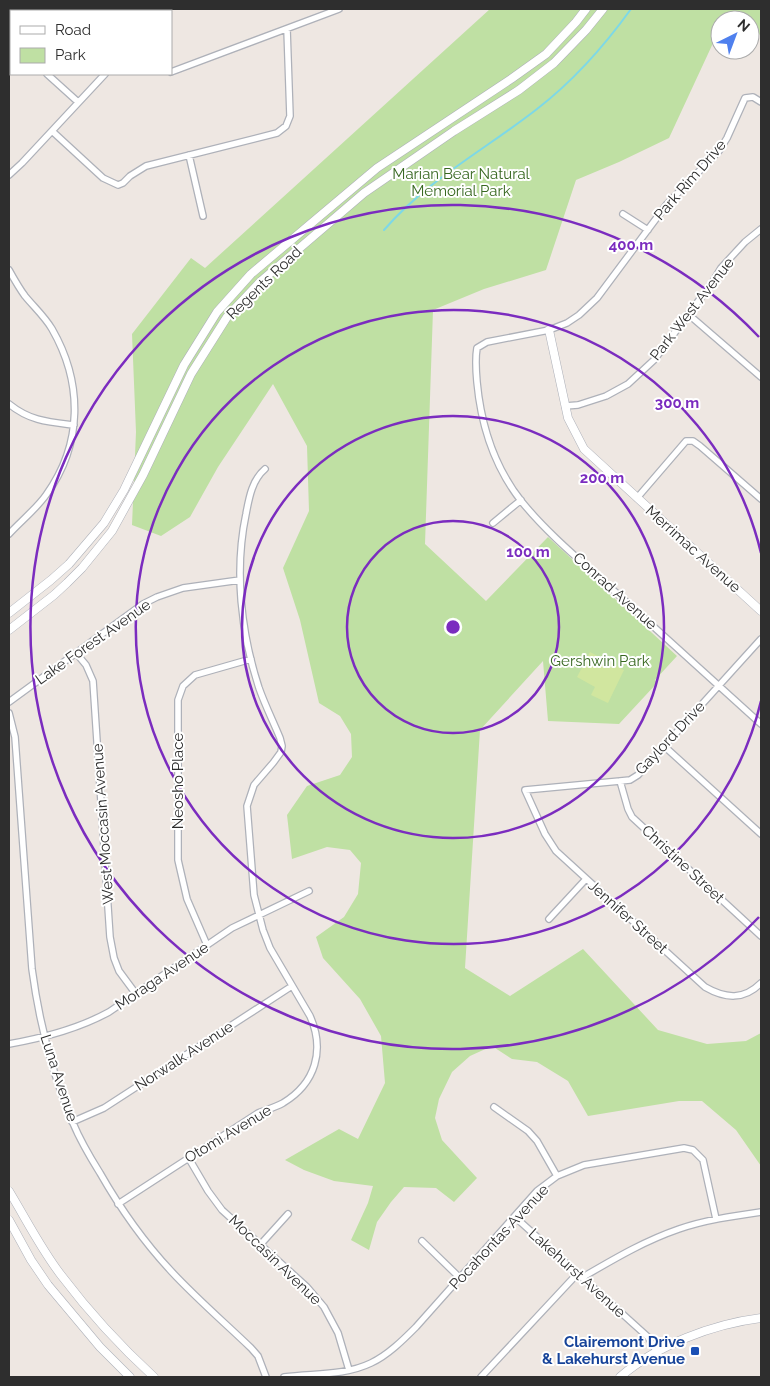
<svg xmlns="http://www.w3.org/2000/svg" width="770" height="1386" font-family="Raleway,sans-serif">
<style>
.green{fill:#bfe0a3}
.pitch{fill:#d1e69f}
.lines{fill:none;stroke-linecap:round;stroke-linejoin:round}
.stream{stroke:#7dd8e7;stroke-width:2}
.street-casing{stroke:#aeb1b9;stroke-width:8}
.secondary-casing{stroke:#aeb1b9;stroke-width:9}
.street{stroke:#fff;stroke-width:5.5}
.secondary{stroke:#fff;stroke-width:8}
.ring{fill:none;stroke:#7b2cbf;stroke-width:2.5}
.transit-dot{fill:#1a4fb4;stroke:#fff;stroke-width:2}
.labels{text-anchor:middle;stroke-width:4;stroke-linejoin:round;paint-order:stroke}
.park-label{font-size:15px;fill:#386821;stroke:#fff}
.street-label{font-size:15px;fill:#2e2e2e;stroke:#fff}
.transit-label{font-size:15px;font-weight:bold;fill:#164399;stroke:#fff;text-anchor:end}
.centre{fill:#7b2cbf;stroke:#fff;stroke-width:2.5}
.ring-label{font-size:15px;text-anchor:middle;font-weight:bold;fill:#7b2cbf;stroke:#fff;stroke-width:4;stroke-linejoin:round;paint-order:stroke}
</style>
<rect width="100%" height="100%" fill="#eee7e2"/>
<path class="green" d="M 490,9 L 761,9 L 761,35 L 750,31 L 750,20 L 720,20 L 720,38 L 714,41 L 669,138 L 619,162 L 576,180 L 546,270 L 484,289 L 433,310 L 425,544 L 486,601 L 548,537 L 677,656 L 655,680 L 657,683 L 619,724 L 548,721 L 543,661 L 480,730 L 465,968 L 510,996 L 583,949 L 658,1030 L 707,1044 L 746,1041 L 761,1033 L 761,1166 L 736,1130 L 702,1101 L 679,1101 L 588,1116 L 568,1081 L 537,1062 L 512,1059 L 492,1046 L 470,1056 L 452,1072 L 439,1099 L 435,1118 L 442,1140 L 477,1178 L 454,1202 L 436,1188 L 404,1187 L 391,1202 L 377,1222 L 369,1250 L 351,1240 L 368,1203 L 373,1186 L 334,1181 L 304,1170 L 285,1160 L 339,1129 L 358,1139 L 385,1083 L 381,1036 L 360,999 L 323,958 L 316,937 L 344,917 L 358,894 L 361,863 L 350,850 L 327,847 L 292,859 L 287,815 L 307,786 L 340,775 L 352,757 L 351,734 L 340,716 L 319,703 L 300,620 L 283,568 L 309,511 L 307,446 L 273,384 L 218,467 L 190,517 L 161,536 L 132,525 L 136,432 L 132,334 L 191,258 L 205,268 Z"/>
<path class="pitch" d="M 590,652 L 624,670 L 608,703 L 591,695 L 595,687 L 577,677 Z"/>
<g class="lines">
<path class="stream" d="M 384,230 C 427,180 486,149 537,109 C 572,82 605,45 631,9"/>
<defs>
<path id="street" d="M 36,11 L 37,9
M 129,11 L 129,9
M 9,38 L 11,41
M 171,72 L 339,9
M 47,74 L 78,102
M 761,102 L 753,97 L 745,98 L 727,138 L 719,151 L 667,204 L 597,298 L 579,315 L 567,323 L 549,330 L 487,342 L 477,348 C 475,359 476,371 477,382 C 481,425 495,468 522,502 C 548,534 581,561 612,589 C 662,634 712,679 761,724
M 52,131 L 103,178 L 118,185 L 123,183 L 130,176 L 146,166 L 277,133 L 286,126 L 290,116 L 287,29
M 189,155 L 203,216
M 9,175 L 22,163 L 105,74
M 623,214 L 648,230
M 9,270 C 14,279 19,288 25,296 C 34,307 45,317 52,329 C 83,383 83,444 46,495 C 37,508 20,522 9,534
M 688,314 L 761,377
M 9,404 C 30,421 48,422 74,425
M 565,406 L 578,405 L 606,396 L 628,384 L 654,360 L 712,283 L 721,268 L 745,242 L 761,229
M 637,498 L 686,441 L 693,441 L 700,446 L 761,499
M 493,523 L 521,500
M 761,639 L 638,775 L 630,780 L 620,781 L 525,790 L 545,834 L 556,851 L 705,987 C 726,999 744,1000 761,983
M 76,653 L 86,665 L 93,681 L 110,937 L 114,958 L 119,971 L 136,994
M 9,702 L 143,604 L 157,597 L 183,588 L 240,580
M 9,713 L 15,737 L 32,969 C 39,1021 52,1074 73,1123 C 80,1140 90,1157 100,1173 C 120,1208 143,1241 171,1271 C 196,1298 225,1323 251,1348 L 258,1356 L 266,1377
M 664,746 L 761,834
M 620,781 L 628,809 L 632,817 L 761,936
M 549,919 L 586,879
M 207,945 L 187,899 L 178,860 L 178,700 L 183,686 L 195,675 L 251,659
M 9,1044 C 43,1038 78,1029 109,1012 L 232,928 L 309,891
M 494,1107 L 528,1131 L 537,1141 L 557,1176
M 72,1122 L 104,1108 L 292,986
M 188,1157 L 208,1191 L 222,1210 L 307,1287 L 324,1307 L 338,1333 L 349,1370
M 118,1204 L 258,1113 C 266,1110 276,1107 283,1103 C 316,1083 325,1050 310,1016 L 270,948 L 263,930 L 254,895 L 247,806 L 254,785 L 273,763 L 281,752 L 282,746 L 280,738 C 273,721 265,705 259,688 C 241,633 234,571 246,514 C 249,498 252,480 265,469
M 515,1217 L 648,1337 L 657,1352
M 422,1241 L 460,1278
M 260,1245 L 288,1214
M 583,1277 C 614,1259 644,1241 679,1229 C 705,1220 733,1216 761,1212
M 284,1377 C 313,1373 344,1376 371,1363 C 388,1355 403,1340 416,1327 L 537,1191 L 557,1176 L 584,1165 L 684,1148 L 693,1150 L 703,1160 L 716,1219
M 481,1377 L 578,1273"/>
<path id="secondary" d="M 549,330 L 568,418 L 584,449 L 761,611
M 9,613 L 51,580 L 69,564 L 104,523 L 124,490 L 184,365 L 217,312 L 251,274 L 377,168 L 511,79 L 546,54 L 576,22 L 586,9
M 9,630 L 54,595 L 67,583 L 82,568 L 112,531 L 143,475 L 191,374 L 227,317 L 260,282 L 364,193 L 454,131 L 519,90 L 554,63 L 586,30 L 603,9
M 9,1191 C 26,1219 41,1249 61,1275 C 89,1312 120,1346 154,1377
M 9,1220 L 31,1260 L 48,1285 L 100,1347 L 130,1377
M 620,1377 C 657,1345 713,1324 761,1318"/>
</defs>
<use href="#street" class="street-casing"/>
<use href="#secondary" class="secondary-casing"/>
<use href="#street" class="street"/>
<use href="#secondary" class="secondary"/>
</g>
<g class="ring">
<circle cx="453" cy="627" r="106"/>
<circle cx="453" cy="627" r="211"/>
<path d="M761 701A317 317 0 1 1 761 553"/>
<path d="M759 917A422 422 0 1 1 759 337"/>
</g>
<rect class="transit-dot" x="690" y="1346" width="10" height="10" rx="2.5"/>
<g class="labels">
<g class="park-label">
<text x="461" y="179">Marian Bear Natural<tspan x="461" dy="17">Memorial Park</tspan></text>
<text x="600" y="666">Gershwin Park</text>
</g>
<g class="street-label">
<text transform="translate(690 180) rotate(-49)" y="5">Park Rim Drive</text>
<text transform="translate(264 283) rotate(-44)" y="5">Regents Road</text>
<text transform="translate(692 309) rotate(-52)" y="5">Park West Avenue</text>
<text transform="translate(693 549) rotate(42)" y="5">Merrimac Avenue</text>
<text transform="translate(615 591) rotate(42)" y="5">Conrad Avenue</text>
<text transform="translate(93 642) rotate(-35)" y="5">Lake Forest Avenue</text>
<text transform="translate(670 738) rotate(-47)" y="5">Gaylord Drive</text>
<text transform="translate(178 781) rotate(-90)" y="5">Neosho Place</text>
<text transform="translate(103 824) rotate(-94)" y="5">West Moccasin Avenue</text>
<text transform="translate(683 864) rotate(43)" y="5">Christine Street</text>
<text transform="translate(628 917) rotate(42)" y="5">Jennifer Street</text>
<text transform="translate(162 976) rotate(-34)" y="5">Moraga Avenue</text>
<text transform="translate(184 1056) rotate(-33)" y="5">Norwalk Avenue</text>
<text transform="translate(59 1078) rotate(72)" y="5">Luna Avenue</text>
<text transform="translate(228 1134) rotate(-31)" y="5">Otomi Avenue</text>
<text transform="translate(499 1237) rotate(-47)" y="5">Pocahontas Avenue</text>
<text transform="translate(275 1260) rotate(44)" y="5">Moccasin Avenue</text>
<text transform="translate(577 1273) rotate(42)" y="5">Lakehurst Avenue</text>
</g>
<g class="transit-label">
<text x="685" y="1347">Clairemont Drive<tspan x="685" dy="17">&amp; Lakehurst Avenue</tspan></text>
</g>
</g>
<circle cx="453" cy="627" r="8" class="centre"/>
<g class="ring-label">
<text x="631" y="250">400 m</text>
<text x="677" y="408">300 m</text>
<text x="602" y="483">200 m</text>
<text x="528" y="557">100 m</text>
</g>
<rect width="770" height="1386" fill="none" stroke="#2e2e2e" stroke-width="20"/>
<rect x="10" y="10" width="162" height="65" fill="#ffffff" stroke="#ababab"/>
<rect x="20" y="26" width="25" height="8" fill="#ffffff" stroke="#ababab"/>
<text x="55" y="35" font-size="15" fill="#2e2e2e">Road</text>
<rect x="20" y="48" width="25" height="15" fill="#bfe0a3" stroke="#ababab"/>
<text x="55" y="60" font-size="15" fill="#2e2e2e">Park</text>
<g transform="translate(735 35) rotate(42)"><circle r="24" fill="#ffffff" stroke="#ababab"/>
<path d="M0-4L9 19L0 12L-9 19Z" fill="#4f80ee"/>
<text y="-8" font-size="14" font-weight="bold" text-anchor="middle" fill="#2e2e2e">N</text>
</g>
</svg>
